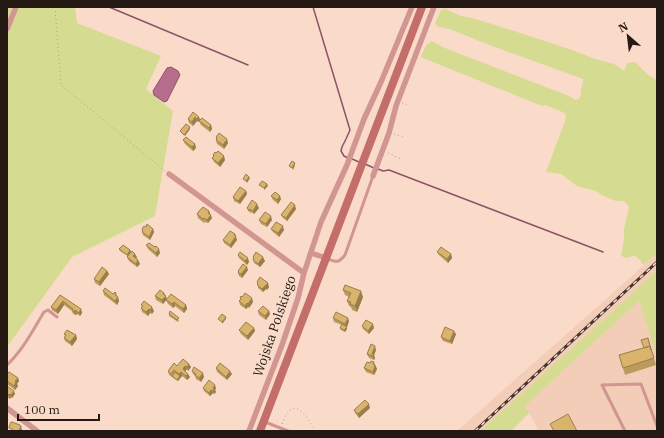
<svg xmlns="http://www.w3.org/2000/svg" width="664" height="438" font-family="'IBM Plex Serif',serif">
<style>
.built{fill:#f3cdb8}
.green{fill:#d5db90}
.water{fill:#b76e8e;stroke:#8b5469}
.lines{fill:none;stroke-linecap:round;stroke-linejoin:round}
.stream{stroke:#8b5469;stroke-width:1.5}
.path{stroke:#b59c8e;stroke-width:1;stroke-dasharray:1 3;stroke-linecap:butt}
.lane{stroke:#d19592;stroke-width:3}
.street{stroke:#d19592;stroke-width:5.5}
.secondary{stroke:#c46e6b;stroke-width:8}
.rail-casing{stroke:#45372f;stroke-width:3}
.rail{stroke:#fadbc9;stroke-width:1.5;stroke-dasharray:4.5;stroke-linecap:butt}
.wall{fill:#bb9b5d}
.shaded-wall{fill:#997e4c}
.building{fill:#dab46c;stroke:#997e4c}
.labels{text-anchor:middle;stroke-width:3.5;stroke-linejoin:round;paint-order:stroke}
.street-label{font-size:13px;fill:#241913;stroke:#fadbc9}
</style>
<rect width="100%" height="100%" fill="#fadbc9"/>
<path class="built" d="M 657,253 L 657,270 L 624,301 L 480,431 L 457,431 L 614,292 Z
M 639,301 L 657,357 L 657,431 L 539,431 L 525,406 Z"/>
<path class="green" d="M 7,7 L 75,7 L 77,23 L 161,56 L 146,89 L 173,111 L 155,216 L 72,257 L 7,347 Z
M 444,8 L 461,16 L 472,18 L 508,29 L 575,51 L 595,59 L 614,64 L 624,71 L 627,63 L 635,62 C 642,68 648,77 657,80 L 657,253 L 643,265 C 642,263 639,259 637,257 C 630,253 628,262 621,255 L 624,239 L 624,229 L 629,207 L 624,201 L 616,201 L 603,196 L 596,191 L 577,186 L 561,174 L 546,172 L 565,121 L 566,115 L 565,113 L 545,105 L 542,106 L 423,58 L 421,56 L 427,44 L 430,43 L 431,41 L 445,48 L 569,96 L 576,100 L 579,99 L 581,94 L 581,89 L 583,83 L 583,79 C 548,66 514,54 479,41 C 470,37 447,27 439,27 L 435,24 L 441,10 L 443,10 Z
M 657,270 L 657,357 L 639,301 L 525,406 L 529,413 L 511,431 L 480,431 L 624,301 Z"/>
<path class="water" d="M 171,67 L 178,71 L 180,75 L 167,101 L 164,102 L 154,95 L 153,91 L 167,68 Z"/>
<g class="lines">
<path class="stream" d="M 109,7 L 248,65
M 313,7 L 350,130 L 346,139 L 342,147 L 341,151 L 344,156 L 348,158
M 352,159 L 359,162
M 365,164 L 374,168
M 378,169 L 383,171 L 389,170 L 603,252"/>
<path class="path" d="M 55,7 L 61,85 L 165,171
M 402,103 L 407,105
M 394,134 L 405,137
M 388,153 L 401,159
M 282,424 C 294,392 305,416 316,431"/>
<path class="lane" d="M 326,258 C 336,262 338,264 345,255 L 373,176
M 7,365 C 23,350 33,330 44,312 L 48,310 L 57,317
M 265,422 L 288,431
M 625,431 L 602,385 L 641,384 L 657,426"/>
<path class="street" d="M 7,29 L 16,7
M 169,174 L 304,273
M 373,176 L 389,133 L 396,106 L 434,7
M 311,253 L 326,258
M 7,408 L 37,431
M 249,431 L 282,345 L 298,298 L 304,273 L 321,222 L 347,165 L 364,119 L 381,82 L 412,7"/>
<path class="secondary" d="M 260,431 L 422,7"/>
<defs>
<path id="rail" d="M 475,431 L 657,262"/>
</defs>
<use href="#rail" class="rail-casing"/>
<use href="#rail" class="rail"/>
</g>
<path class="wall" d="M 199,117 L 200,120 L 211,125 L 212,129 L 210,132 L 201,125 L 199,121 L 198,122 L 197,121 L 193,126 L 189,123 L 188,119 Z
M 216,137 L 228,143 L 224,149 L 217,144 L 216,140 L 217,139 Z
M 183,140 L 195,144 L 196,148 L 193,151 L 185,144 Z
M 213,155 L 225,160 L 220,167 L 214,162 L 212,158 L 213,157 Z
M 246,191 L 247,194 L 240,204 L 234,201 L 233,197 Z
M 271,196 L 281,199 L 278,204 L 273,200 Z
M 247,208 L 259,208 L 254,214 L 251,212 L 251,213 L 248,211 Z
M 296,209 L 287,221 L 283,218 L 281,215 Z
M 209,211 L 212,218 L 208,223 L 205,222 L 204,223 L 198,218 L 197,214 Z
M 259,220 L 272,220 L 267,227 L 261,224 Z
M 146,227 L 153,229 L 154,232 L 150,240 L 143,235 L 142,232 L 143,231 L 142,229 Z
M 271,229 L 284,230 L 279,237 L 273,232 Z
M 235,234 L 237,240 L 231,248 L 224,243 L 223,240 Z
M 146,245 L 160,253 L 157,257 L 148,249 Z
M 119,249 L 130,250 L 131,252 L 128,256 L 120,251 Z
M 437,252 L 451,254 L 452,258 L 448,263 L 439,255 Z
M 238,255 L 249,262 L 247,265 L 239,258 Z
M 127,257 L 137,257 L 136,258 L 138,260 L 140,264 L 137,267 L 129,261 Z
M 253,257 L 265,261 L 260,267 L 254,263 Z
M 248,270 L 242,278 L 239,276 L 238,271 Z
M 107,271 L 109,274 L 100,286 L 95,283 L 94,279 Z
M 257,282 L 269,287 L 267,290 L 266,289 L 263,292 L 258,288 Z
M 343,290 L 363,297 L 357,312 L 352,310 L 351,307 L 349,306 L 347,301 L 349,297 L 345,295 Z
M 103,291 L 113,294 L 116,293 L 119,301 L 117,305 L 104,295 Z
M 164,293 L 167,299 L 163,304 L 156,300 L 155,296 Z
M 60,295 L 81,309 L 82,313 L 80,316 L 77,314 L 76,315 L 73,314 L 72,311 L 64,305 L 58,314 L 52,310 L 51,307 Z
M 240,298 L 253,302 L 249,308 L 248,307 L 246,309 L 240,305 L 239,301 L 240,300 Z
M 166,300 L 186,305 L 187,309 L 184,313 L 175,306 L 173,308 L 168,304 Z
M 141,305 L 154,311 L 152,314 L 150,313 L 148,316 L 142,312 L 141,308 L 142,307 Z
M 258,311 L 269,311 L 270,314 L 266,320 L 259,315 Z
M 169,314 L 179,320 L 178,322 L 169,316 Z
M 333,318 L 349,321 L 347,327 L 347,329 L 345,332 L 341,330 L 340,328 L 342,325 L 334,322 Z
M 362,326 L 374,328 L 369,334 L 363,329 Z
M 254,328 L 255,331 L 248,340 L 241,334 L 239,330 Z
M 64,334 L 76,335 L 77,339 L 72,346 L 65,341 L 64,338 L 65,336 Z
M 456,334 L 452,344 L 443,341 L 441,337 Z
M 648,338 L 656,365 L 625,375 L 623,368 L 644,348 Z
M 376,350 L 374,355 L 375,358 L 374,360 L 369,358 L 367,354 Z
M 183,359 L 191,367 L 188,371 L 187,369 L 185,371 L 190,377 L 187,380 L 182,376 L 178,381 L 169,375 L 168,371 L 177,366 Z
M 374,362 L 377,369 L 374,375 L 366,372 L 364,368 L 370,363 Z
M 216,368 L 232,374 L 227,380 L 217,372 Z
M 192,371 L 204,377 L 201,382 L 196,379 L 195,376 L 193,374 Z
M 7,374 L 18,378 L 19,381 L 17,384 L 18,386 L 15,390 L 7,384 Z
M 7,386 L 15,394 L 12,398 L 11,397 L 10,399 L 7,397 Z
M 203,388 L 216,388 L 215,390 L 216,392 L 214,394 L 213,393 L 210,396 L 204,391 Z
M 370,408 L 359,418 L 355,413 L 354,410 Z"/>
<path class="shaded-wall" d="M 195,117 L 197,121 L 193,126 L 192,122 Z
M 199,117 L 200,120 L 198,122 L 197,119 Z
M 211,125 L 212,129 L 210,132 L 209,128 Z
M 190,127 L 190,129 L 185,136 L 184,135 Z
M 227,139 L 228,143 L 224,149 L 223,145 Z
M 195,144 L 196,148 L 193,151 L 192,147 Z
M 224,156 L 225,160 L 220,167 L 218,163 Z
M 295,163 L 295,165 L 293,170 L 292,168 Z
M 249,177 L 250,178 L 247,183 L 246,181 Z
M 267,184 L 268,186 L 264,190 L 264,188 Z
M 246,191 L 247,194 L 240,204 L 238,201 Z
M 280,196 L 281,199 L 278,204 L 277,200 Z
M 257,204 L 259,208 L 254,214 L 253,211 Z
M 295,205 L 296,209 L 287,221 L 286,218 Z
M 209,211 L 212,218 L 208,223 L 207,220 L 208,213 Z
M 271,216 L 272,220 L 267,227 L 266,224 Z
M 283,226 L 284,230 L 279,237 L 278,233 Z
M 153,229 L 154,232 L 150,240 L 149,237 Z
M 235,234 L 237,240 L 231,248 L 230,245 Z
M 159,249 L 160,253 L 157,257 L 156,253 Z
M 130,250 L 131,252 L 128,256 L 127,255 Z
M 135,254 L 137,257 L 135,260 L 133,256 Z
M 451,254 L 452,258 L 448,263 L 447,259 Z
M 263,257 L 265,261 L 260,267 L 258,264 Z
M 248,258 L 249,262 L 247,265 L 245,261 Z
M 138,260 L 140,264 L 137,267 L 136,264 Z
M 247,267 L 248,270 L 242,278 L 241,274 Z
M 107,271 L 109,274 L 100,286 L 99,282 Z
M 268,283 L 269,287 L 267,290 L 265,286 Z
M 265,286 L 266,289 L 263,292 L 262,289 Z
M 361,291 L 363,297 L 357,312 L 355,306 Z
M 164,293 L 167,299 L 163,304 L 162,300 Z
M 118,297 L 119,301 L 117,305 L 115,301 Z
M 252,298 L 253,302 L 249,308 L 248,304 Z
M 63,301 L 64,305 L 58,314 L 56,310 Z
M 174,302 L 175,306 L 173,308 L 172,304 Z
M 247,303 L 248,307 L 246,309 L 245,306 Z
M 186,305 L 187,309 L 184,313 L 183,309 Z
M 152,307 L 154,311 L 152,314 L 150,310 Z
M 81,309 L 82,313 L 80,316 L 79,313 Z
M 149,309 L 150,313 L 148,316 L 146,312 Z
M 75,310 L 77,314 L 76,315 L 74,312 Z
M 269,311 L 270,314 L 266,320 L 265,316 Z
M 226,317 L 226,319 L 222,324 L 222,322 Z
M 348,318 L 349,321 L 347,327 L 347,329 L 345,332 L 344,330 L 346,327 L 345,324 Z
M 373,324 L 374,328 L 369,334 L 368,331 Z
M 254,328 L 255,331 L 248,340 L 247,336 Z
M 454,331 L 456,334 L 452,344 L 450,341 Z
M 76,335 L 77,339 L 72,346 L 70,342 Z
M 375,346 L 376,350 L 374,355 L 375,358 L 374,360 L 372,354 Z
M 189,364 L 191,367 L 188,371 L 187,367 Z
M 375,365 L 377,369 L 374,375 L 373,372 Z
M 185,366 L 187,369 L 184,373 L 183,369 Z
M 230,371 L 232,374 L 227,380 L 226,377 Z
M 181,372 L 182,376 L 178,381 L 177,380 L 180,376 L 179,374 Z
M 203,373 L 204,377 L 201,382 L 199,378 Z
M 188,374 L 190,377 L 187,380 L 186,376 Z
M 18,378 L 19,381 L 17,384 L 18,386 L 15,390 L 14,386 L 15,381 Z
M 215,385 L 216,388 L 215,390 L 216,392 L 214,394 L 213,391 L 213,388 Z
M 211,390 L 213,393 L 210,396 L 209,393 Z
M 14,391 L 15,394 L 12,398 L 11,395 Z
M 10,394 L 11,397 L 10,399 L 9,395 Z
M 369,404 L 370,408 L 359,418 L 358,414 Z
M 21,426 L 22,430 L 22,431 L 19,431 Z"/>
<path class="building" d="M 193,112 L 199,117 L 197,119 L 195,117 L 192,122 L 188,119 Z
M 202,118 L 211,125 L 209,128 L 199,121 Z
M 186,124 L 190,127 L 184,135 L 180,131 Z
M 219,133 L 227,139 L 223,145 L 216,140 L 217,138 L 216,137 Z
M 186,137 L 195,144 L 192,147 L 183,140 Z
M 218,151 L 224,156 L 218,163 L 212,158 L 214,156 L 213,155 L 215,152 L 216,153 Z
M 292,161 L 295,163 L 292,168 L 289,166 Z
M 246,174 L 249,177 L 246,181 L 243,179 Z
M 262,181 L 267,184 L 264,188 L 259,185 Z
M 240,187 L 246,191 L 238,201 L 233,197 Z
M 275,192 L 280,196 L 277,200 L 271,196 Z
M 252,200 L 257,204 L 253,211 L 250,209 L 249,210 L 247,208 Z
M 291,202 L 295,205 L 286,218 L 281,215 Z
M 203,207 L 209,211 L 208,213 L 211,215 L 207,220 L 204,218 L 203,219 L 197,214 L 199,211 Z
M 265,212 L 271,216 L 266,224 L 259,220 Z
M 276,222 L 283,226 L 278,233 L 271,229 Z
M 147,224 L 153,229 L 149,237 L 142,232 L 143,230 L 142,229 L 144,226 L 146,227 Z
M 230,231 L 235,234 L 234,235 L 236,236 L 230,245 L 223,240 Z
M 149,243 L 155,247 L 156,246 L 159,249 L 156,253 L 146,245 Z
M 123,245 L 130,250 L 127,255 L 119,249 Z
M 441,247 L 451,254 L 447,259 L 437,252 Z
M 132,251 L 135,254 L 133,256 L 138,260 L 136,264 L 127,257 Z
M 240,252 L 248,258 L 245,261 L 238,255 Z
M 256,252 L 263,257 L 258,264 L 253,260 L 254,258 L 253,257 Z
M 243,264 L 247,267 L 241,274 L 238,273 L 239,272 L 238,271 Z
M 102,267 L 107,271 L 99,282 L 94,279 Z
M 260,277 L 268,283 L 262,289 L 257,284 L 258,283 L 257,282 Z
M 345,285 L 361,291 L 355,306 L 350,304 L 351,302 L 347,301 L 351,293 L 343,290 Z
M 105,288 L 113,294 L 115,292 L 116,293 L 115,295 L 118,297 L 115,301 L 103,291 Z
M 160,290 L 164,293 L 163,294 L 166,296 L 162,300 L 155,296 Z
M 245,293 L 252,298 L 248,304 L 247,303 L 245,306 L 239,301 L 241,299 L 240,298 L 241,296 L 242,297 Z
M 171,294 L 186,305 L 183,309 L 174,302 L 172,304 L 166,300 Z
M 60,295 L 81,309 L 79,313 L 75,310 L 74,312 L 72,310 L 73,309 L 63,301 L 56,310 L 51,307 Z
M 144,301 L 152,307 L 150,310 L 149,309 L 146,312 L 141,308 L 143,306 L 141,305 Z
M 263,306 L 269,311 L 265,316 L 258,311 Z
M 170,311 L 179,318 L 177,320 L 169,314 Z
M 336,312 L 348,318 L 345,324 L 333,318 Z
M 222,314 L 226,317 L 222,322 L 218,319 Z
M 366,320 L 373,324 L 368,331 L 362,326 Z
M 246,322 L 254,328 L 247,336 L 239,330 Z
M 342,324 L 347,327 L 344,330 L 340,328 Z
M 445,327 L 454,331 L 450,341 L 441,337 Z
M 67,330 L 76,335 L 70,342 L 64,338 L 66,335 L 64,334 Z
M 648,338 L 651,350 L 650,346 L 644,348 L 641,340 Z
M 371,344 L 375,346 L 372,354 L 374,354 L 373,356 L 367,354 Z
M 650,346 L 654,358 L 623,368 L 619,355 Z
M 183,359 L 189,364 L 187,367 L 185,366 L 183,369 L 188,374 L 186,376 L 181,372 L 179,374 L 174,370 L 171,374 L 168,371 L 174,363 L 177,366 Z
M 371,361 L 374,362 L 373,364 L 375,365 L 373,372 L 364,368 L 367,362 L 370,363 Z
M 220,363 L 230,371 L 226,377 L 216,368 Z
M 194,367 L 203,373 L 199,378 L 195,375 L 196,374 L 192,371 Z
M 9,372 L 18,378 L 15,381 L 16,382 L 14,386 L 7,381 L 7,374 Z
M 175,372 L 180,376 L 177,380 L 172,376 Z
M 209,380 L 215,385 L 213,388 L 214,389 L 213,391 L 211,390 L 209,393 L 203,388 Z
M 7,386 L 14,391 L 11,395 L 10,394 L 9,395 L 7,394 Z
M 365,400 L 369,404 L 358,414 L 354,410 Z
M 568,414 L 577,431 L 554,431 L 550,424 Z
M 11,422 L 12,422 L 20,425 L 21,426 L 19,431 L 15,431 L 9,428 L 9,427 Z"/>
<g class="labels">
<g class="street-label">
<text transform="translate(274 326) rotate(-71)" y="5">Wojska Polskiego</text>
</g>
</g>
<rect width="664" height="438" fill="none" stroke="#241913" stroke-width="16"/>
<g transform="translate(628 36) rotate(332)" stroke="#fadbc9" stroke-width="3" paint-order="stroke">
<path d="M0-3L7 15L0 10L-7 15Z" fill="#241913"/>
<text y="-6" font-size="11" font-weight="bold" text-anchor="middle" fill="#241913">N</text>
</g>
<path d="M18 414v6h81v-6" fill="none" stroke="#241913" stroke-width="2"/>
<text x="24" y="414" font-size="12" fill="#241913" stroke="#fadbc9" stroke-width="3" paint-order="stroke">100 m</text>
</svg>
